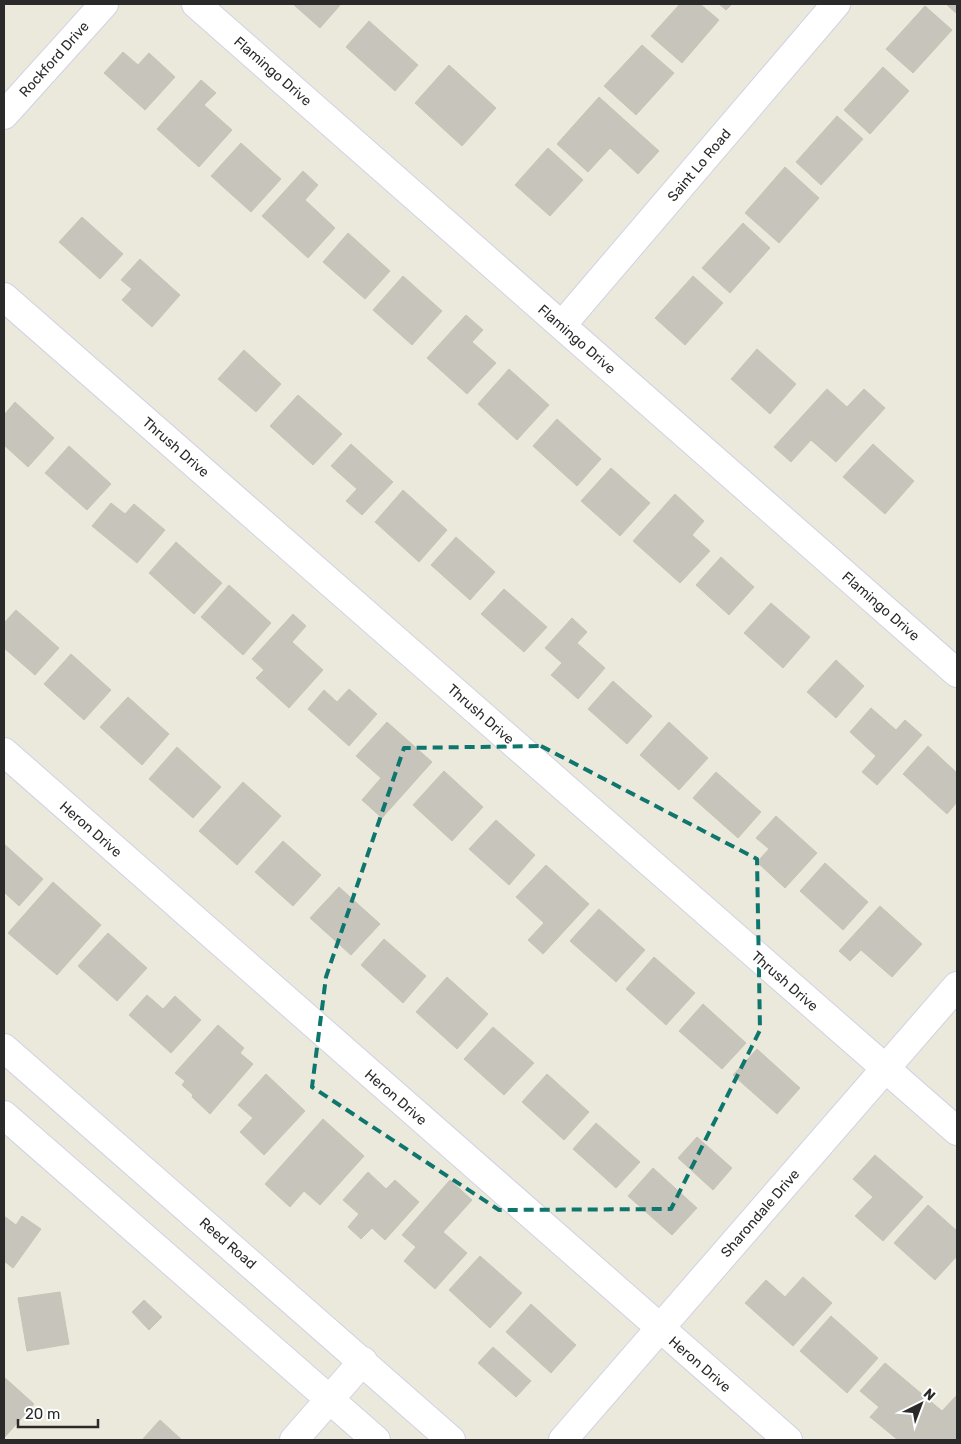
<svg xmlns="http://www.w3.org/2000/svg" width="961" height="1444" font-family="Rubik,sans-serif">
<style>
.building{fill:#c7c4bc;stroke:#c7c4b6}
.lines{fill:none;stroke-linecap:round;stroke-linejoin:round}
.minor-casing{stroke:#d1d2e2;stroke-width:30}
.tertiary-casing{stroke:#d1d2e2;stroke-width:30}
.minor{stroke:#fff;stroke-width:28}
.tertiary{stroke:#fff;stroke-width:28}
.marked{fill:none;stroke:#0f766e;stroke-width:4;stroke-dasharray:10 6;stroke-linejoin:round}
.labels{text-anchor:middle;stroke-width:4;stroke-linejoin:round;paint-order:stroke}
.street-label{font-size:14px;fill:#2a2a2a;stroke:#fff}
</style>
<rect width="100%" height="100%" fill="#ebe8dc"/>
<path class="building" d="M 293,4 L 341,4 L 320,28 Z
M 680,4 L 700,4 L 719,20 L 682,63 L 651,36 Z
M 719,4 L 732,4 L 726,10 Z
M 946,4 L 957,4 L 957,14 Z
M 925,6 L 952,30 L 913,73 L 886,49 Z
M 369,21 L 418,65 L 395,91 L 346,47 Z
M 642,45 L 674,73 L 636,115 L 604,86 Z
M 123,52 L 138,65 L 149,53 L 175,77 L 145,110 L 104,73 Z
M 449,65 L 496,108 L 462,146 L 415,103 Z
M 883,67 L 909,91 L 870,134 L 844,110 Z
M 201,80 L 216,93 L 204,105 L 232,130 L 199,167 L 157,129 Z
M 599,97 L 659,151 L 638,174 L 610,148 L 588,172 L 557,144 Z
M 837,116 L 863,139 L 821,185 L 796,162 Z
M 241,143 L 281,179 L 251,212 L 211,176 Z
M 548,148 L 583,180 L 550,216 L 515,185 Z
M 785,167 L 819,198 L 779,243 L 745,213 Z
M 303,171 L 318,185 L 305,200 L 335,228 L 308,258 L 262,216 Z
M 82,217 L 123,254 L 100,279 L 59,242 Z
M 743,223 L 770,248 L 730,293 L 702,268 Z
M 348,233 L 390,271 L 365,299 L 323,262 Z
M 140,259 L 180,295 L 152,327 L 122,300 L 132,289 L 121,280 Z
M 403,276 L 442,311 L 412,345 L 373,310 Z
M 693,276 L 723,303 L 685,345 L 655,318 Z
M 466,315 L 483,330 L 472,342 L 496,363 L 467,394 L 427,358 Z
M 757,349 L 796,384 L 770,414 L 731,379 Z
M 244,350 L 281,384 L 256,412 L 218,379 Z
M 509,369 L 549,405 L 517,440 L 478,404 Z
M 827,389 L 847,407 L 864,389 L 885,408 L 836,462 L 811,440 L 791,462 L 774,447 Z
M 298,395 L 342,434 L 313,465 L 270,426 Z
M 15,402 L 54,438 L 28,467 L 4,445 L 4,415 Z
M 557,419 L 601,459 L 577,486 L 533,446 Z
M 351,444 L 393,482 L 362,515 L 346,501 L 357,489 L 331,466 Z
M 873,444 L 914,481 L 885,514 L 843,477 Z
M 69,446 L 111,484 L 87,510 L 45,473 Z
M 611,468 L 650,503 L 620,536 L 581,501 Z
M 403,490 L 447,530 L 419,562 L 375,522 Z
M 675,494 L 704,521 L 692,535 L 710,551 L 680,583 L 633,541 Z
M 111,503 L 125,514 L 134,504 L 165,530 L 137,563 L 92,526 Z
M 456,537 L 495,572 L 470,600 L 431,565 Z
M 176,542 L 222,583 L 194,614 L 149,573 Z
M 721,557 L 754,587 L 729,615 L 696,585 Z
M 229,585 L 271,623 L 243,655 L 201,617 Z
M 504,589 L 547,627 L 524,652 L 481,614 Z
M 771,603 L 810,637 L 783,668 L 744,633 Z
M 16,610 L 59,648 L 35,675 L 4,648 L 4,623 Z
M 293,614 L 306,626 L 292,642 L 323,670 L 289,708 L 256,678 L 264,670 L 252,659 Z
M 572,618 L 587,632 L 577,643 L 605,668 L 578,699 L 551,675 L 562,663 L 545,648 Z
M 71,654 L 111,690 L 84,720 L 44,684 Z
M 836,660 L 864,686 L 836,718 L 807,692 Z
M 613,681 L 652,716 L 627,744 L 588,709 Z
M 349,689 L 377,714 L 349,746 L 308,709 L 324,690 L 337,702 Z
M 128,697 L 169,734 L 142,765 L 100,727 Z
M 871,708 L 896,730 L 905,720 L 922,735 L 877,785 L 862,772 L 876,756 L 850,732 Z
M 387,722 L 432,762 L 382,818 L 362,800 L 381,778 L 356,756 Z
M 669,722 L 708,758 L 679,790 L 640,755 Z
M 928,746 L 957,773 L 957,802 L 947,814 L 903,774 Z
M 177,747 L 221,787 L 193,818 L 149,779 Z
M 444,771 L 483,807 L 452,841 L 413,805 Z
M 716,772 L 761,812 L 738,838 L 693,798 Z
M 243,782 L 281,816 L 237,865 L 199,831 Z
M 776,816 L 817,853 L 785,888 L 757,862 L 769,849 L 756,838 Z
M 496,820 L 535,855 L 509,885 L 469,849 Z
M 283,841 L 321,875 L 293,906 L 255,872 Z
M 4,844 L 43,879 L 19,906 L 4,892 Z
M 825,863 L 868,902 L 843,930 L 800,891 Z
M 546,865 L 589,904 L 543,954 L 528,940 L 544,923 L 516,897 Z
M 53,882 L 101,925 L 57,975 L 8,933 Z
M 339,887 L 380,924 L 351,955 L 310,918 Z
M 880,906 L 922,944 L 892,977 L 861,950 L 850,961 L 839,951 Z
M 599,909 L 645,950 L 616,982 L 570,941 Z
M 108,933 L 147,968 L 117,1001 L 78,966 Z
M 384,939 L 426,976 L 403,1003 L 361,965 Z
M 654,957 L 695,993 L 666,1025 L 626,989 Z
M 447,977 L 488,1014 L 457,1049 L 416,1012 Z
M 147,995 L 163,1009 L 175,996 L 201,1020 L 171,1053 L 129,1015 Z
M 703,1004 L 746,1043 L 722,1069 L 679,1031 Z
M 218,1025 L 244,1048 L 240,1053 L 253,1064 L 210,1114 L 192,1097 L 193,1095 L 182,1085 L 185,1081 L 175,1073 Z
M 493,1027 L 534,1063 L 504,1095 L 464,1059 Z
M 757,1049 L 800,1088 L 777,1114 L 733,1075 Z
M 266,1074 L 305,1111 L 264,1155 L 240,1132 L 253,1118 L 238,1105 Z
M 547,1074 L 589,1112 L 564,1140 L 522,1102 Z
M 323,1119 L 364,1156 L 320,1205 L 304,1191 L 290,1207 L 265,1184 Z
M 596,1123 L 640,1162 L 616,1188 L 573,1149 Z
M 697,1137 L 732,1168 L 713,1190 L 678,1158 Z
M 875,1155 L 923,1197 L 883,1241 L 855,1216 L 873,1197 L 853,1179 Z
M 653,1168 L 697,1208 L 672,1235 L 628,1196 Z
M 368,1172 L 386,1189 L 395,1180 L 419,1202 L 385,1240 L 372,1228 L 361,1239 L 348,1227 L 359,1214 L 343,1200 Z
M 450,1180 L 472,1200 L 443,1232 L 467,1253 L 435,1289 L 404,1261 L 416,1247 L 402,1235 Z
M 928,1205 L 957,1231 L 957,1256 L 935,1280 L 894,1243 Z
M 4,1216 L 16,1225 L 22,1216 L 41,1229 L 13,1268 L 4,1261 Z
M 480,1256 L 522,1293 L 490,1328 L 449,1290 Z
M 803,1277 L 832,1303 L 793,1346 L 745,1303 L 766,1280 L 785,1297 Z
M 60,1292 L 69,1344 L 27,1351 L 18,1298 Z
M 144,1300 L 162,1317 L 149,1330 L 132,1312 Z
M 531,1304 L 576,1345 L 551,1373 L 506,1332 Z
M 831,1316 L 878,1358 L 847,1393 L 800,1351 Z
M 493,1347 L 531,1381 L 516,1397 L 478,1363 Z
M 885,1363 L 942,1411 L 957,1395 L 957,1440 L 898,1440 L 870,1417 L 879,1407 L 860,1391 Z
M 4,1377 L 34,1404 L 4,1438 Z
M 160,1420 L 182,1440 L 142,1440 Z"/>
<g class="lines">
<defs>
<path id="minor" d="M 196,4 L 957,673
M 4,115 L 104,4
M 4,297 L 957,1131
M 562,325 L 836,4
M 4,752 L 788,1440
M 294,1440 L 363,1361
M 563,1440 L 957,986"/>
<path id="tertiary" d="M 4,1048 L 451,1440
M 4,1115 L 376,1440"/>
</defs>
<use href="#minor" class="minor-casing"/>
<use href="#tertiary" class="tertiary-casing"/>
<use href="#minor" class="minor"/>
<use href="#tertiary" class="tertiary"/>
</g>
<path class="marked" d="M 541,746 L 757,859 L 760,1030 L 671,1209 L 499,1210 L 312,1087 L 326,977 L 404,748 Z"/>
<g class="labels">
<g class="street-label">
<text transform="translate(54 59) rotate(-48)" y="5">Rockford Drive</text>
<text transform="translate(273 71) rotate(41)" y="5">Flamingo Drive</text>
<text transform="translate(699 165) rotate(-50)" y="5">Saint Lo Road</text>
<text transform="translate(577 339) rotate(41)" y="5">Flamingo Drive</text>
<text transform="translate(176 447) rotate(41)" y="5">Thrush Drive</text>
<text transform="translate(881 606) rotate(41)" y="5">Flamingo Drive</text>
<text transform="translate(481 714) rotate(41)" y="5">Thrush Drive</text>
<text transform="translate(91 829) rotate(41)" y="5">Heron Drive</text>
<text transform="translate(785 981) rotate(41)" y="5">Thrush Drive</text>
<text transform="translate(396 1097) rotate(41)" y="5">Heron Drive</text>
<text transform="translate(760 1213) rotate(-49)" y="5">Sharondale Drive</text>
<text transform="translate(228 1243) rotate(41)" y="5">Reed Road</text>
<text transform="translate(700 1364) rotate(41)" y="5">Heron Drive</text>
</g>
</g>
<rect width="961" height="1444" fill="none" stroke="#2a2a2a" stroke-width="10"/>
<g transform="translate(921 1404) rotate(42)" stroke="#ffffff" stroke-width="4" paint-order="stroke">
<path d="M0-4L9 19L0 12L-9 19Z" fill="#2a2a2a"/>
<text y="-8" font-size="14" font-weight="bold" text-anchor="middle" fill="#2a2a2a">N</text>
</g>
<path d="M18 1419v8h80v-8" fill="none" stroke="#2a2a2a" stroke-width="2.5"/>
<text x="25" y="1419" font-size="15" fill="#2a2a2a" stroke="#ffffff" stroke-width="4" paint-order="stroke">20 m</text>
</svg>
